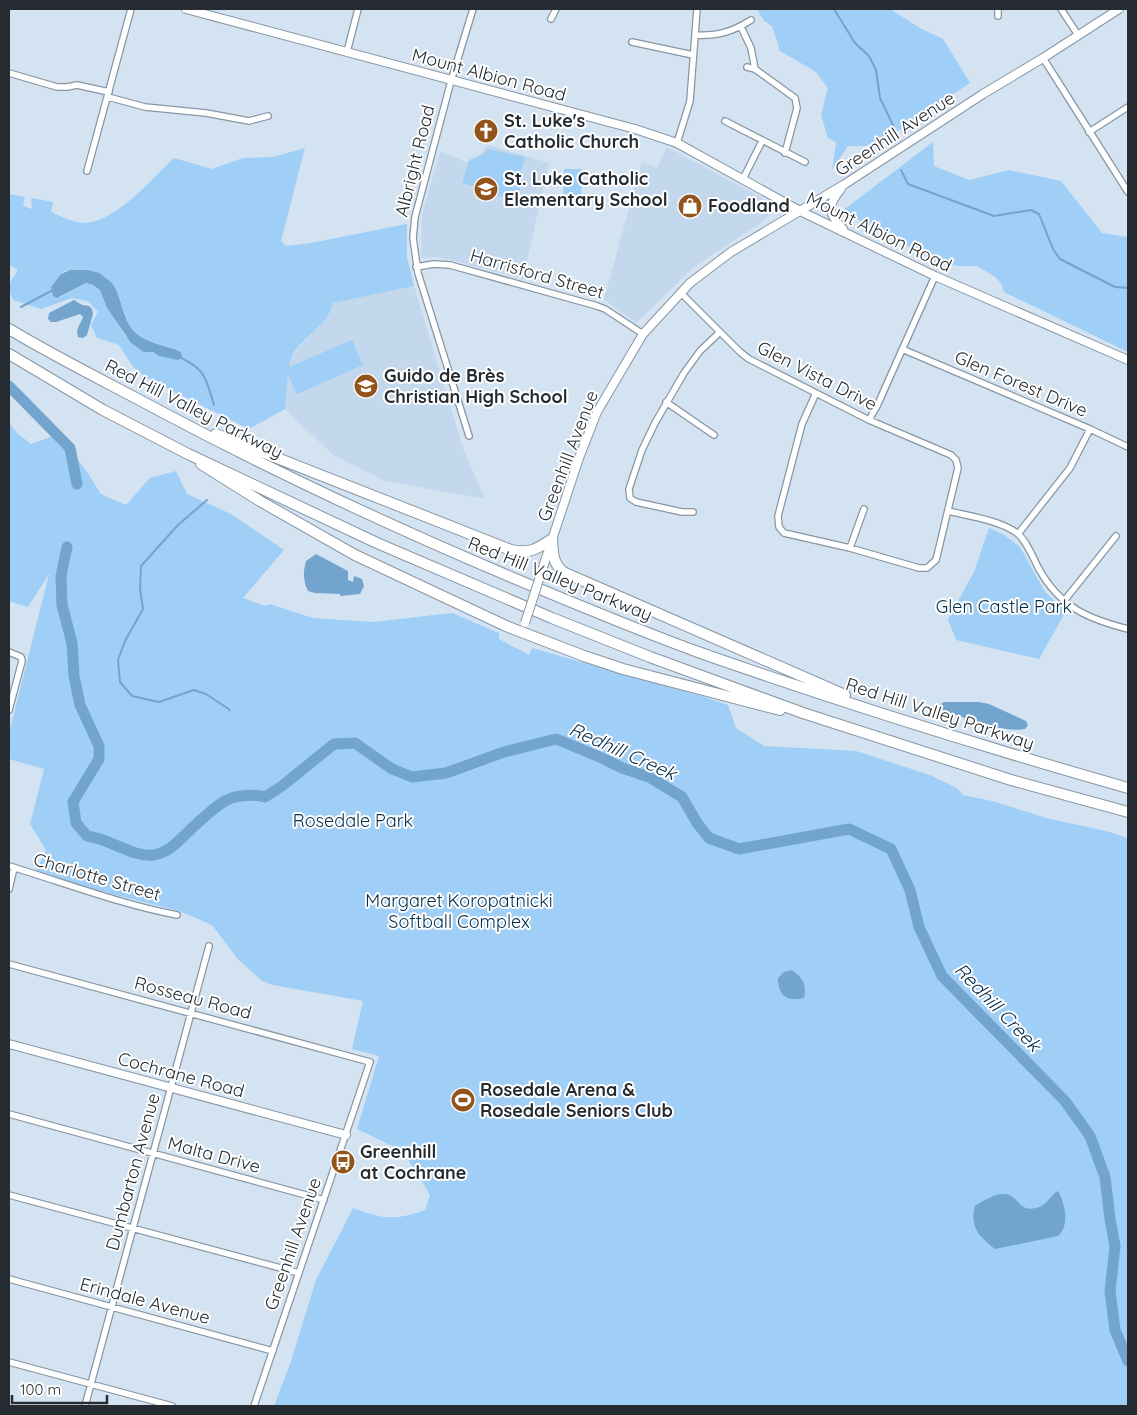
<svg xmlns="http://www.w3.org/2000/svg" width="1137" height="1415" font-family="Quicksand,sans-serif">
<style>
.built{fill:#c3d8ec}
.green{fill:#9fcef7;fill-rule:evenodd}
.water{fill:#73a4ce}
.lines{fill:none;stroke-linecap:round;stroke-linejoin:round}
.stream{stroke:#73a4ce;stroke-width:2}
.river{stroke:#73a4ce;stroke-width:11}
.street-casing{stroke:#8796a3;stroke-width:8}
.secondary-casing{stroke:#8796a3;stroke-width:10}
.highway-casing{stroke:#8796a3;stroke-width:12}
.street{stroke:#fff;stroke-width:5.5}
.secondary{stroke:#fff;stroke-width:8}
.highway{stroke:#fff;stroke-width:10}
.secondary-bridge-casing{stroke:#8796a3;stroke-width:10;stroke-linecap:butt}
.secondary-bridge{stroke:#fff;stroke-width:8}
.labels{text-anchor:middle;stroke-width:4;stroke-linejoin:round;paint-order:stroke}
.street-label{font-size:18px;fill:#252b30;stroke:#fff}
.poi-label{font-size:18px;font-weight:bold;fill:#252b30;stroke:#fff;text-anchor:start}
.park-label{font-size:18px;fill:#042c48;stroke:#fff}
.water-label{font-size:19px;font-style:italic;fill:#042b48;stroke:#fff}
</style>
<rect width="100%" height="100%" fill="#d4e3f2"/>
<path class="built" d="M 488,145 L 549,163 L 523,279 L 439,257 L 421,258 L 422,215 L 440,152 L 467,162 L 478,156 Z
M 667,147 L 771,203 L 771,213 L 759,224 L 694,267 L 636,323 L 604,299 L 642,162 L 657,168 Z
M 414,286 L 463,448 L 485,499 L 385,481 L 333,455 L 285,409 L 289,362 L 301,344 L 328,316 L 333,303 Z"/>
<path class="green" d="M 757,9 L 890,9 L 920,28 L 943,39 L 970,83 L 875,146 L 848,146 L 832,170 L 836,142 L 828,138 L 821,115 L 828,88 L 816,72 L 780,51 L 772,26 L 764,21 Z
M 933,142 L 934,166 L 969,180 L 1009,170 L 1061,181 L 1102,233 L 1128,237 L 1128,352 L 1004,292 L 1001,283 L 994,276 L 977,266 L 959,266 L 940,263 L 842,211 Z
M 305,148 L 281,241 L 286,246 L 311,243 L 407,224 L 407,257 L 414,286 L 333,303 C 331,307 330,313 327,317 C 315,333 291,346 289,367 L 352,340 L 363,365 L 297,394 L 288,375 L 285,409 L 249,429 L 150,380 L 133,367 L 119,345 L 97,338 L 91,325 L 98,311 L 87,301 L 72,298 L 41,309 L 13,300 C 6,285 10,283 18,270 L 9,265 L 9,194 L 25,197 L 23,206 L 32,209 L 31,198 L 53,202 L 51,211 C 61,218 79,225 92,222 C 120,216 153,178 174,158 L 212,169 L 243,158 L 273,157 ZM 70,270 L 88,270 L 100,273 C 104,278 111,280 114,286 C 122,300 124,320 135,332 C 147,344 167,344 181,352 L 182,357 L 159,356 L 153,352 L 144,352 L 126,337 L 107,308 L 100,290 L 93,285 L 86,283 L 61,297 L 51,287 L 64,271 Z
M 488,149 L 525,157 L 518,182 L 521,184 L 516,200 L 481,192 L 481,188 L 462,183 L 469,160 L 482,155 Z
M 564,169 L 582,169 L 581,204 L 563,203 Z
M 9,423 L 17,433 L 31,444 L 59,434 L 87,472 L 101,494 L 126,505 L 150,478 L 176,471 L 187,494 L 231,514 L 284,550 L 243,598 L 266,606 L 269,604 L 313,618 L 373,622 L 452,613 L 499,633 L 499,639 L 529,655 L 532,648 L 701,696 L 728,705 L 736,728 L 764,746 L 856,751 L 930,775 L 957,788 L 963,795 L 992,801 L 1050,819 L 1106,831 L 1128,838 L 1128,1406 L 274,1406 L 291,1361 L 316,1280 L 353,1208 C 382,1219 395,1221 425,1210 L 430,1196 L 420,1177 L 401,1150 L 357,1129 L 379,1056 L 352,1049 L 363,1001 L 273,985 L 262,981 L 237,958 L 212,925 L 179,911 L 61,881 L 36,871 L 46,850 L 30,824 L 44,769 L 9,759 L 9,733 L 49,574 L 28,607 L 9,601 Z
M 989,528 L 1003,534 L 1020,547 L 1045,592 L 1066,611 L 1039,659 L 956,640 L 948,619 L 974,572 Z"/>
<path class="water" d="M 70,270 L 88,270 L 100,273 C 104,278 111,280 114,286 C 122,300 123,320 135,332 C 147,344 167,345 181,352 L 182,357 L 178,360 L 159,356 L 153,352 L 144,352 L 131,343 L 107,308 L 100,290 L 93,285 L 86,283 L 57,298 L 53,296 L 51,287 L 61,274 Z
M 74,300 L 82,305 L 89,306 L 92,309 L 93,314 L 87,335 L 83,338 L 78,337 C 75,329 81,324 83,317 L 80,314 L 56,322 L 51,322 L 48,319 L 49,313 Z
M 316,554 L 348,571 L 348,580 L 353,582 L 354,576 L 362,579 L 364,586 L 360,594 L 340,596 L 340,594 L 315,593 L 308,591 C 303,581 303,572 306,561 Z
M 944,702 L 979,702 L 989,704 L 1026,721 L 1028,725 L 1025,729 C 999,733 966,718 942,710 L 939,705 Z
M 791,970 C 803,977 807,985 804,998 C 787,1002 778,996 778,978 L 784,972 Z
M 1058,1191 C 1065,1203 1070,1226 1058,1236 L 995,1249 C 980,1237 969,1227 975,1206 C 983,1201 998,1191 1009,1195 C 1020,1200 1021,1212 1036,1208 C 1047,1206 1049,1196 1058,1191 Z"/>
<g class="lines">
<path class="stream" d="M 834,9 L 855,43 L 869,56 L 876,70 L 880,98 L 900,140
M 901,170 L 908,184 L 994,216 L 1031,210 L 1039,214 L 1053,249 L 1060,259 L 1115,287 L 1128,288
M 21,307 L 53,290
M 179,357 C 206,369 206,379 214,405
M 207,500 L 178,525 L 141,566 L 140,588 L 143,609 L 125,641 L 118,660 L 120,682 L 132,696 L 159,702 L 194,690 L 206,694 L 230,710"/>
<path class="river" d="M 9,386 L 70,448 L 77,484
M 67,547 L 61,576 L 62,605 L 72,643 L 74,676 L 80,705 L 99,746 L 99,759 L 73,802 L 76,823 L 87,836 C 108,838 134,858 153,855 C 169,853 177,842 188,832 C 195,825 219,803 227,800 C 236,795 255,794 265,797 L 282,786 L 334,744 L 355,743 L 392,769 L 412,777 L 446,773 L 504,752 L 556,739 L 602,758 L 622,768 L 649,777 L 682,797 L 697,823 L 709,838 L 739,849 L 849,829 L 891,849 L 910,890 L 919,927 L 942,976 L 1065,1101 L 1090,1136 L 1105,1177 L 1110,1219 L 1115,1246 L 1110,1291 L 1115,1330 L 1128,1361"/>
<defs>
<path id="street" d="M 998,9 L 998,16
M 1061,9 L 1078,35
M 551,19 L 556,9
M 741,27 L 751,48 L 755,69
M 696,35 C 718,36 732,32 751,20
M 632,42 L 693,55
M 347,52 L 358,9
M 1043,58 L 1128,192
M 747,67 L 755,69 L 795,98 L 797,108 L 785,153
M 9,73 L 57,87 L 67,87 L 77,85 L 109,92
M 108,97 L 145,107 L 206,113 L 249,121 L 268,116
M 725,121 L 805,162
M 1089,132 L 1128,107
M 677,143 L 690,101 L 697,9
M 87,171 L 131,9
M 743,179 L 762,141
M 416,267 L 434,264 L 450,265 L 597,306 L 605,309 L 643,334
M 681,293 L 740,352 L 749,359 L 869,420 L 951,455 L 956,460 L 958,468 L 936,560 L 927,568 L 919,568 L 850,548 L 784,533 L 779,527 L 778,516 L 802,424 L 816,393
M 902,349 L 1090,429 L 1128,447
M 666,402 L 714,435
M 869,420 L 877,406 L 935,276
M 469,436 L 418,273 L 413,238 L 415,217 L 451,81 L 473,9
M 948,511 C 969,516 999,520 1017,533 C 1027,541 1033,558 1039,569 C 1060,607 1088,619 1128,629
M 693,512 L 682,512 L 636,502 L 630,498 L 629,489 L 642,450 L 655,423 L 684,373 L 700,351 L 720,332
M 1018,534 L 1070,468 L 1090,429
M 850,548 L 864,509
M 1064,601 L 1116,536
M 9,652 L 21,657 L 22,661 L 9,710
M 9,866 C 65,883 120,904 177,915
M 9,889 L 14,868
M 9,964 L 370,1062 L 254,1406
M 9,1114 L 324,1200
M 9,1195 L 299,1273
M 9,1279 L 273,1351
M 9,1362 L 172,1406
M 85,1406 L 209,946"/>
<path id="secondary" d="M 186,9 L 635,129 L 677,143 L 800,211 L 935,276 L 1128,360
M 841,189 C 826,207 828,213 843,229
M 545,561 L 579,458 L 597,412 L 643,334 L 690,283 L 731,252 L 845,184 L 983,94 L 1043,58 L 1119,9
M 9,1044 L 346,1135"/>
<path id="highway" d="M 9,329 C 59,359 112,385 164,413 C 277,473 393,527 511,577 C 573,603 635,629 698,652 C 840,702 984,747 1128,788
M 9,354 L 103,410 L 188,454 L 377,543 L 552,618 L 650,657 L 803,713 L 1011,780 L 1128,812
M 216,434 L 511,550 C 530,554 537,549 552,539
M 201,464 L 260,501 L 355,555 L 506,626 L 584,656 L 623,669 L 780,710
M 552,539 C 553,552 552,562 563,572 L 845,695"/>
</defs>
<use href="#street" class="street-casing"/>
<use href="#secondary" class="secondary-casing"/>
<use href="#highway" class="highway-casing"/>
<use href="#street" class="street"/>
<use href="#secondary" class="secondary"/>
<use href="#highway" class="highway"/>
<defs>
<path id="secondary-bridge" d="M 525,623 L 545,561"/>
</defs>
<use href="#secondary-bridge" class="secondary-bridge-casing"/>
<use href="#secondary-bridge" class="secondary-bridge"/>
</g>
<defs>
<symbol id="church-disc" viewBox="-11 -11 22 22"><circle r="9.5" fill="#93541c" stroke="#fff"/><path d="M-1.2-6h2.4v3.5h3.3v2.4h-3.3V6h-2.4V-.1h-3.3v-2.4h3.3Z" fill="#fff"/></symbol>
<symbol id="school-disc" viewBox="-11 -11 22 22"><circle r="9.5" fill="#93541c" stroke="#fff"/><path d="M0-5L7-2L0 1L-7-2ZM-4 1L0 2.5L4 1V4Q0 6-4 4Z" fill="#fff"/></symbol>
<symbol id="shop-disc" viewBox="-11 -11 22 22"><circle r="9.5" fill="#93541c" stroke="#fff"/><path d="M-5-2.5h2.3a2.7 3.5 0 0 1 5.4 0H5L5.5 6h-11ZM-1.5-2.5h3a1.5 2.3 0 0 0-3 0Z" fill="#fff"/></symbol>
<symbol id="stadium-disc" viewBox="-11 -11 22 22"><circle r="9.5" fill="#93541c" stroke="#fff"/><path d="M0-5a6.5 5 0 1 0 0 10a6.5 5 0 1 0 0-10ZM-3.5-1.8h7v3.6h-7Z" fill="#fff"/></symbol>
<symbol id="bus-disc" viewBox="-11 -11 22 22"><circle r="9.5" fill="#93541c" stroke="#fff"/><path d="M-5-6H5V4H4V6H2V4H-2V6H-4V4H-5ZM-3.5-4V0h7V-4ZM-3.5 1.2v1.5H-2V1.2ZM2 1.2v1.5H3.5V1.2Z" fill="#fff"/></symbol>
</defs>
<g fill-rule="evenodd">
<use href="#church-disc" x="472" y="117" width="28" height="28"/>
<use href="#school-disc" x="472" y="175" width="28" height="28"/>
<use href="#shop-disc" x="676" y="192" width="28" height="28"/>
<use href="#school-disc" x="352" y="372" width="28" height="28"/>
<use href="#stadium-disc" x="449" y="1086" width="28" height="28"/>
<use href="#bus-disc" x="329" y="1148" width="28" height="28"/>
</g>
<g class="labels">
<g class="street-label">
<text transform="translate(489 75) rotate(15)" y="6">Mount Albion Road</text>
<text transform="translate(895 134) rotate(-33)" y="6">Greenhill Avenue</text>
<text transform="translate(415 161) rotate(-76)" y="6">Albright Road</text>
<text transform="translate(879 232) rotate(26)" y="6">Mount Albion Road</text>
<text transform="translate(537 274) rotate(16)" y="6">Harrisford Street</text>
<text transform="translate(817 376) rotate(27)" y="6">Glen Vista Drive</text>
<text transform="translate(1021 384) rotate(23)" y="6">Glen Forest Drive</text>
<text transform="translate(194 409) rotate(27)" y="6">Red Hill Valley Parkway</text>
<text transform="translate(568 456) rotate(-69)" y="6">Greenhill Avenue</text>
<text transform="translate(560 579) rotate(22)" y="6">Red Hill Valley Parkway</text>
<text transform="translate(940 714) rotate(18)" y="6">Red Hill Valley Parkway</text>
<text transform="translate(97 877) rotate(16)" y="6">Charlotte Street</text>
<text transform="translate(193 998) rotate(15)" y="6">Rosseau Road</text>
<text transform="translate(181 1075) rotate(15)" y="6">Cochrane Road</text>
<text transform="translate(214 1155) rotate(15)" y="6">Malta Drive</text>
<text transform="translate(133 1172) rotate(-75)" y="6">Dumbarton Avenue</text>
<text transform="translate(293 1244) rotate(-71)" y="6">Greenhill Avenue</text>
<text transform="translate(145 1301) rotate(15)" y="6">Erindale Avenue</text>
</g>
<g class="poi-label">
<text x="504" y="127">St. Luke's<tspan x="504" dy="21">Catholic Church</tspan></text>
<text x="504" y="185">St. Luke Catholic<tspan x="504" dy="21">Elementary School</tspan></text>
<text x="708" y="212">Foodland</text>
<text x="384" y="382">Guido de Brès<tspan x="384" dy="21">Christian High School</tspan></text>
<text x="480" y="1096">Rosedale Arena &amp;<tspan x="480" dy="21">Rosedale Seniors Club</tspan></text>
<text x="360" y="1158">Greenhill<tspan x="360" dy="21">at Cochrane</tspan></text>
</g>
<g class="park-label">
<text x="1004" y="613">Glen Castle Park</text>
<text x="353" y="827">Rosedale Park</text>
<text x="459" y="907">Margaret Koropatnicki<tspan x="459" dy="21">Softball Complex</tspan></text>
</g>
<g class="water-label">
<text transform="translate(623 751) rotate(24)" y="7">Redhill Creek</text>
<text transform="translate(998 1007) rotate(46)" y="7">Redhill Creek</text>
</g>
</g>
<rect width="1137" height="1415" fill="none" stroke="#252b30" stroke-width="20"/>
<path d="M12 1395v8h95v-8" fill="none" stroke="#252b30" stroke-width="2.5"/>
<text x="20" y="1395" font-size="15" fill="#252b30" stroke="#ffffff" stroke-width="4" paint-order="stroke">100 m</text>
</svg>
